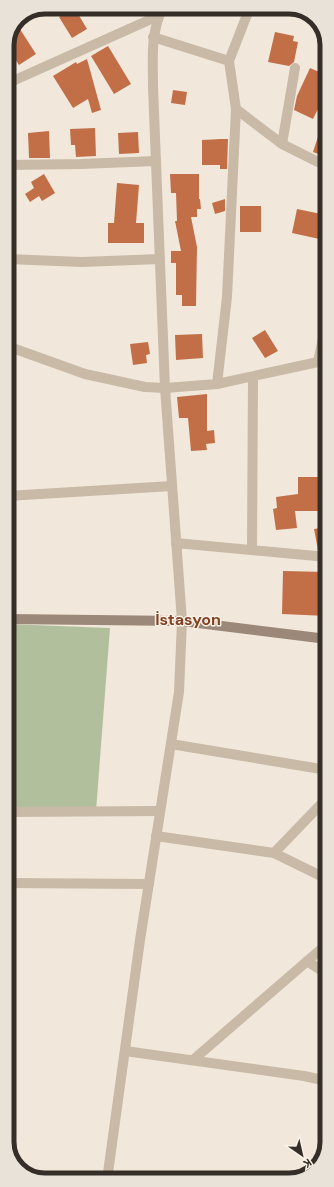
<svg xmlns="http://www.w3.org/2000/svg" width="334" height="1187" font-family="'DM Sans',sans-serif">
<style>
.green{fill:#b1bf9c}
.building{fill:#c26f48}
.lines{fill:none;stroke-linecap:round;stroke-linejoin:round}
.minor{stroke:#c9b9a7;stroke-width:10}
.tertiary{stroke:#c9b9a7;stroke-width:10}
.secondary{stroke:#9c8879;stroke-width:10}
.labels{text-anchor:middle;stroke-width:3;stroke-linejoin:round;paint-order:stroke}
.district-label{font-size:16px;font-weight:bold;fill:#824123;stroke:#f9f2e7}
.rim{fill:none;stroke:#352d28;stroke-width:5}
</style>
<rect width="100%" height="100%" fill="#f1e8db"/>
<path class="green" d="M 7,624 L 110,628 L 96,811 L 8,812 Z"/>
<path class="building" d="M 74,7 L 87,29 L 72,38 L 59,17 Z
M 16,23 L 36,54 L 19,65 L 15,59 L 7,65 L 7,44 Z
M 275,32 L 294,36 L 293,41 L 298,42 L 294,62 L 289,66 L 268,62 Z
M 108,46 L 131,84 L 114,94 L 91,56 Z
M 87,59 L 101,110 L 92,113 L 88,99 L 73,108 L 53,76 L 76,62 L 77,64 Z
M 310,68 L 326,75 L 326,82 L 319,98 L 323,99 L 313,119 L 294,110 L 297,96 Z
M 173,90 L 187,92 L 185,105 L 171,103 Z
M 324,118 L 326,118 L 326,157 L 313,152 Z
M 95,128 L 96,156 L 76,157 L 75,145 L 71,145 L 70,129 Z
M 49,131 L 50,158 L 29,158 L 28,133 Z
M 138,132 L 139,153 L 119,154 L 118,133 Z
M 221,139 L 228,139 L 227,169 L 220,169 L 220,165 L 202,165 L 202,140 Z
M 44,174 L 55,193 L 42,201 L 39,196 L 30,202 L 25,194 L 34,188 L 31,182 Z
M 170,174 L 199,174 L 199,199 L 200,199 L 201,209 L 197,209 L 197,217 L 191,217 L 197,247 L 196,306 L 182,306 L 182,295 L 176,295 L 176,263 L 171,263 L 171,251 L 181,251 L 175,221 L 177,221 L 176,193 L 171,193 Z
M 117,183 L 139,185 L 136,223 L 144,223 L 144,243 L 108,243 L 108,223 L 114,223 Z
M 225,199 L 225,211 L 215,214 L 212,203 Z
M 240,206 L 261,206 L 261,232 L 240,232 Z
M 297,209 L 326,215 L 326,228 L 324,240 L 292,233 Z
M 265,330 L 278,351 L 265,358 L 252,338 Z
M 202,334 L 203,358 L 176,360 L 175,335 Z
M 148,342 L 150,354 L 146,355 L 147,363 L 133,365 L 130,344 Z
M 207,394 L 207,431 L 214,430 L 215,443 L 206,444 L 207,450 L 191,451 L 188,418 L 179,418 L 177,397 Z
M 298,477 L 324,477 L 324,511 L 295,511 L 297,528 L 276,530 L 273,509 L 277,508 L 276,497 L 298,494 Z
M 327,527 L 327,550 L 318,550 L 314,529 Z
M 283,571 L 327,572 L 327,616 L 282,614 Z"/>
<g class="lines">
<path class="minor" d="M 153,37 L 229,61
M 7,81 L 15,80 L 158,16
M 236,109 L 282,144 L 326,166
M 282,144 L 295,68
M 7,165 L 81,164 L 156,161
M 7,259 L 82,262 L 160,259
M 7,346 L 85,374 L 145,387 L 165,388 L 217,384 L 318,362 L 326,366
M 318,362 L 326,324
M 217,384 L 227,297 L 236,109 L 229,61 L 250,7
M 7,496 L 172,486
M 176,543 L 327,557
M 252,550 L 253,377
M 171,744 L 327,770
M 8,812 L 160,811
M 156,836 L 274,853 L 327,879
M 274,853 L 327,798
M 8,883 L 149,884
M 307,961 L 327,974
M 125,1051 L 304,1076 L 327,1081
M 193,1060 L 327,944"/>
<path class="tertiary" d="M 107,1180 L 140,940 L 179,692 L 182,621 L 165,388 L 153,87 C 153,58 150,34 163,7"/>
<path class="secondary" d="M 7,619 L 182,621 L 327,639"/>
</g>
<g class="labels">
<g class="district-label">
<text x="188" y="625">İstasyon</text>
</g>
</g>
<path d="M0 0H334V1187H0ZM45 14H289A31 31 0 0 1 320 45V1142A31 31 0 0 1 289 1173H45A31 31 0 0 1 14 1142V45A31 31 0 0 1 45 14Z" fill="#e9e2d8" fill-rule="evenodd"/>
<path class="rim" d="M45 14H289A31 31 0 0 1 320 45V1142A31 31 0 0 1 289 1173H45A31 31 0 0 1 14 1142V45A31 31 0 0 1 45 14Z"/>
<g transform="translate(302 1155) rotate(146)" stroke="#f9f2e7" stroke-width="3" paint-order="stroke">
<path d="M0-3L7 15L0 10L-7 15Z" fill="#352d28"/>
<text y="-6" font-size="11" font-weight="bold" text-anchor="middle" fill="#352d28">K</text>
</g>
</svg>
